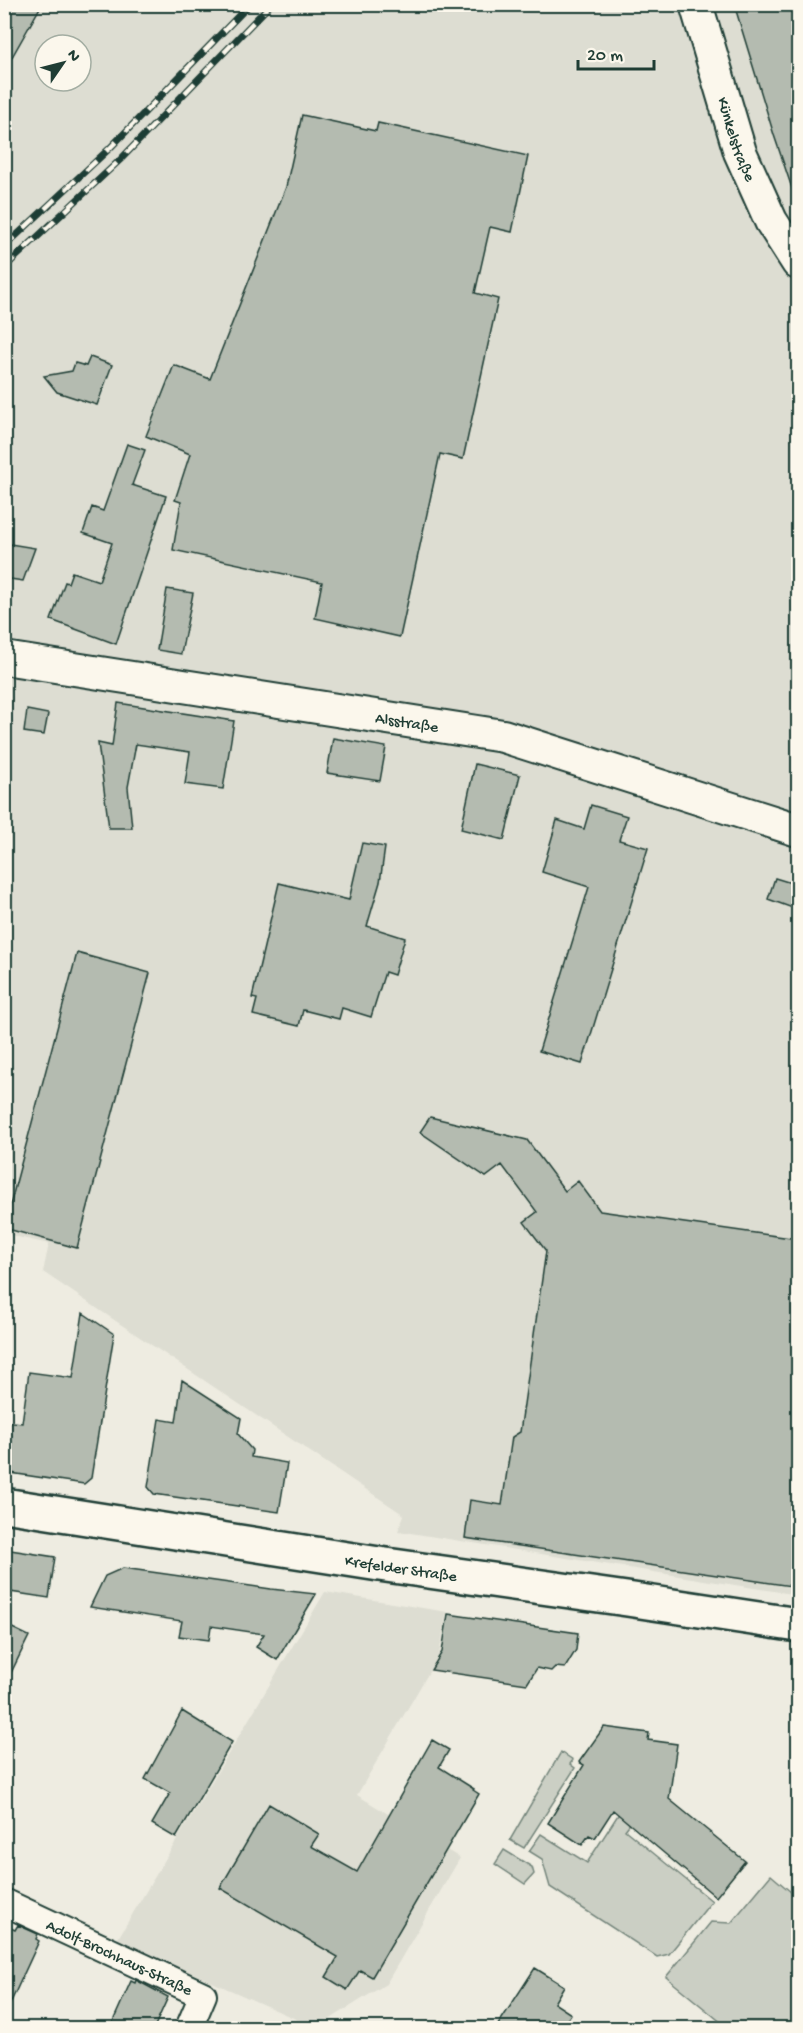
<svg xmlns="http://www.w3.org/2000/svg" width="803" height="2033" font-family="'Gochi Hand',sans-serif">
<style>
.built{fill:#ddddd2;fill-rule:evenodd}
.green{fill:#cbcfc4;stroke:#75867c;stroke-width:1.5}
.building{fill:#b4bbb0;stroke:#1f3d34;stroke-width:1.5}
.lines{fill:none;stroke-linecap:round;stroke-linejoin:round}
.minor-casing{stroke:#1f3d34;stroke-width:30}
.tertiary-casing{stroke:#1f3d34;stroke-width:36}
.secondary-casing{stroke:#1f3d34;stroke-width:38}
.minor{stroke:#fbf7ec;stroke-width:26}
.tertiary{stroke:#fbf7ec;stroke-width:32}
.secondary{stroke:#fbf7ec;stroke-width:33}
.rail-casing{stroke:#1f3d34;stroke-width:7}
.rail{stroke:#fbf7ec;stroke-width:4.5;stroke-dasharray:14;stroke-linecap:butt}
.labels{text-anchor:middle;stroke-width:4.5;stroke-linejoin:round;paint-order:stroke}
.street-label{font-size:16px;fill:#1f3d34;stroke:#fbf7ec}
</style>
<rect width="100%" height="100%" fill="#eeece1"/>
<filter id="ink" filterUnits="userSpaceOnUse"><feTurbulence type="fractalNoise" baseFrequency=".0167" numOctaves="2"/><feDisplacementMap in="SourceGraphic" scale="12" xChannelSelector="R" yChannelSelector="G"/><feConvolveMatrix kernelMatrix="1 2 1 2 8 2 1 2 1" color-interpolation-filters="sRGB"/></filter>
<g filter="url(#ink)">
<path class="built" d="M 5,5 L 798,5 L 798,1595 L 398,1531 L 404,1515 L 43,1272 L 49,1244 L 5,1234 ZM 45,45 L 81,45 L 81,81 L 45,81 Z
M 325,1592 L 447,1612 L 439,1655 L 357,1795 L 460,1858 L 386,1984 L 316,2028 L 117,1940 Z"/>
<path class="green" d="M 561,1752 L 573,1760 L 570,1764 L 575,1768 L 524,1848 L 510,1840 Z
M 623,1807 L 635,1817 L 625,1830 L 712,1901 L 669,1954 L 657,1957 L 550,1887 L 542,1859 L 529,1851 L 541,1834 L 587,1863 Z
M 504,1850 L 532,1867 L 534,1874 L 525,1884 L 495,1864 Z
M 771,1875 L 798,1898 L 798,2028 L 728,2028 L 666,1977 L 711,1922 L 731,1923 Z"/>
<path class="building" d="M 4,4 L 42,4 L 4,71 Z
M 734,4 L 798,4 L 798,196 L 795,197 L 774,135 Z
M 302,115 L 376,131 L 378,123 L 528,156 L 512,232 L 490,227 L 475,293 L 498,299 L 463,459 L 440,454 L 400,637 L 315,618 L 322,582 L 173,550 L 181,502 L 175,500 L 190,454 L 146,436 L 174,365 L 210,379 L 286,187 Z
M 90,357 L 112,365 L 97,405 L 57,392 L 44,376 L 72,371 L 75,363 L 86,366 Z
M 127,444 L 145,450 L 132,485 L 166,496 L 116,644 L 51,620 L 65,582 L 68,583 L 72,572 L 99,581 L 112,543 L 83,533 L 92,507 L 103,511 Z
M 4,543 L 35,548 L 23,581 L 4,578 Z
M 167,589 L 193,593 L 181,654 L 157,650 Z
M 118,703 L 234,721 L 223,789 L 185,784 L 190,752 L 136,744 L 128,787 L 132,828 L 109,828 L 98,743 L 112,746 Z
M 27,710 L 48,714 L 44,735 L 24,732 Z
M 333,738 L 386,747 L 380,781 L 327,773 Z
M 475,764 L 520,775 L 504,840 L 461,829 Z
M 591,805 L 627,816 L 619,840 L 648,848 L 582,1064 L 539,1051 L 589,887 L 542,872 L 557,820 L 584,829 Z
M 362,843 L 385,847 L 380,882 L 367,926 L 405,938 L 394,975 L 385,972 L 371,1017 L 342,1008 L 339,1019 L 303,1010 L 299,1026 L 253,1015 L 257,999 L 252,998 L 279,883 L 349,900 Z
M 775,878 L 798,885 L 798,910 L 768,899 Z
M 77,953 L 150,973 L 77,1248 L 4,1228 Z
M 430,1117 L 527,1140 L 565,1191 L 578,1181 L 600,1211 L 798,1239 L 798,1587 L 465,1538 L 470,1500 L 502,1505 L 512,1437 L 520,1432 L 546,1251 L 524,1222 L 537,1212 L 502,1165 L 486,1177 L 420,1132 Z
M 83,1313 L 114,1334 L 91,1478 L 84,1484 L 4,1472 L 4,1421 L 22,1423 L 29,1372 L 73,1378 Z
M 182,1380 L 241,1418 L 238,1434 L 252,1450 L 251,1457 L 287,1463 L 279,1512 L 154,1494 L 148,1487 L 159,1419 L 176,1422 Z
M 4,1549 L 55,1557 L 49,1598 L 4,1591 Z
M 123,1568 L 271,1589 L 316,1594 L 277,1660 L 256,1647 L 264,1634 L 211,1626 L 209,1640 L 179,1636 L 182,1621 L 90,1607 L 105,1576 Z
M 448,1614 L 578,1633 L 576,1650 L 565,1668 L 555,1667 L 551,1671 L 537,1668 L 527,1684 L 431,1670 L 442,1652 Z
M 4,1624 L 29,1636 L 4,1687 Z
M 182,1711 L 232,1742 L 176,1838 L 152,1824 L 170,1793 L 145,1779 Z
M 604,1727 L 649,1733 L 648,1740 L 677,1744 L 669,1799 L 745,1861 L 716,1897 L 613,1810 L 595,1838 L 589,1835 L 582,1845 L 548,1823 L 584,1765 L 579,1762 Z
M 432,1740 L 449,1750 L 439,1767 L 474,1789 L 473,1790 L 479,1794 L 372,1977 L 360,1970 L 347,1990 L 326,1977 L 338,1957 L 220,1888 L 269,1804 L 319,1834 L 311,1846 L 357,1872 Z
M 4,1925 L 15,1930 L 18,1925 L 38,1934 L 36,1939 L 39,1941 L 4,2017 Z
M 535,1968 L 564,1986 L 554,2003 L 571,2014 L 562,2028 L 496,2028 Z
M 136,1980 L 168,1997 L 154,2028 L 110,2028 L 131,1981 L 135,1983 Z"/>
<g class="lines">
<defs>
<g id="minor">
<path id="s1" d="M 4,1902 L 203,1995 L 189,2028"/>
</g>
<g id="tertiary">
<path id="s2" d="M 696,4 L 740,152 L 771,221 L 798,263"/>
<path id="s3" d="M 4,658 L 503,736 L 798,830"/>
</g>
<g id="secondary">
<path id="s4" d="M 4,1505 L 379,1564 L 627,1599 L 798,1625"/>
</g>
</defs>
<use href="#minor" class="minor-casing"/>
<use href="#tertiary" class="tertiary-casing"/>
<use href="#secondary" class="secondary-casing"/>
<use href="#minor" class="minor"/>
<use href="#tertiary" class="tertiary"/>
<use href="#secondary" class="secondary"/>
<defs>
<path id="rail" d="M 4,247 L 110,148 L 250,4
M 4,268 L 121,159 L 271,4"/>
</defs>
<use href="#rail" class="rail-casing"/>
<use href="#rail" class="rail"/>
</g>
</g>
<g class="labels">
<g class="street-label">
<text dy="6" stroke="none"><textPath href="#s2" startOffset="141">Künkelstraße</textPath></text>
<text dy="6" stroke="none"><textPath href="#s3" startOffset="408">Alsstraße</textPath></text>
<text dy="6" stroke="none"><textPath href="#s4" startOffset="402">Krefelder Straße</textPath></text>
<text dy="6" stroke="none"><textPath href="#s1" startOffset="128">Adolf-Brochhaus-Straße</textPath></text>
</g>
</g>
<rect width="803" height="2033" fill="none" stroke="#fbf7ec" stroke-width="24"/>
<rect x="12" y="12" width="779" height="2009" fill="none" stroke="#1f3d34" stroke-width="2" filter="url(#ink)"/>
<g transform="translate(63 63) rotate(55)"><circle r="28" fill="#fbf7ec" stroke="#a3ada2" stroke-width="1.5"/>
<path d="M0-4.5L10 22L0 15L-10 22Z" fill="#1f3d34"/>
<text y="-9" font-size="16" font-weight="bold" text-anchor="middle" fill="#1f3d34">N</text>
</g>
<path d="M578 60v9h76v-9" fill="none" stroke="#1f3d34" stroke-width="3"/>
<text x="587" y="60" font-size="18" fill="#1f3d34" stroke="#fbf7ec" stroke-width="4.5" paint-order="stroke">20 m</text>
</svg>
